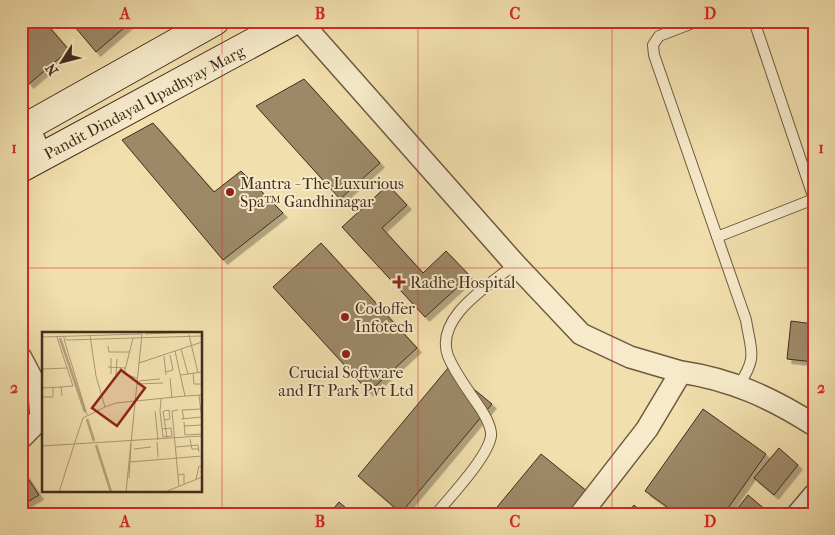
<svg xmlns="http://www.w3.org/2000/svg" width="835" height="535" font-family="'IM FELL French Canon',serif">
<style>
.building{fill:#9d8967;stroke:#432c1c;filter:url(#shadow)}
.lines{fill:none;stroke-linecap:round;stroke-linejoin:round}
.lane-casing{stroke:#6e5940;stroke-width:12}
.street-casing{stroke:#6e5940;stroke-width:24}
.secondary-casing{stroke:#432c1c;stroke-width:30}
.lane{stroke:#f6eaca;stroke-width:10}
.street{stroke:#f6eaca;stroke-width:21}
.secondary{stroke:#f6eaca;stroke-width:28}
.grid{fill:none;stroke:#d62828;stroke-width:1;stroke-opacity:0.55}
.poi-dot{fill:#8f2418;stroke:#f6eaca;stroke-width:2}
.labels{text-anchor:middle;stroke-width:4;stroke-linejoin:round;paint-order:stroke}
.street-label{font-size:16px;fill:#432c1c;stroke:#f6eaca}
.poi-label{font-size:16px;fill:#432c1c;stroke:#f6eaca;text-anchor:start}
.inset-river{fill:none;stroke:#b6a27c;stroke-width:2.5}
.inset-road{fill:none;stroke:#ab9773;stroke-width:1}
.view{fill:#8f2418;fill-opacity:0.15;stroke:#8f2418;stroke-width:2.5}
.inset-edge{fill:none;stroke:#432c1c;stroke-width:2.5}
.neatline{fill:none;stroke:#d62828;stroke-width:2}
.grid-label{font-size:16px;text-anchor:middle;font-weight:bold;fill:#d62828}
</style>
<defs>
<filter id="shadow"><feDropShadow dx="4.5" dy="4.5" stdDeviation="0" flood-color="#0004"/></filter>
</defs>
<rect width="100%" height="100%" fill="#f1dfad"/>
<filter id="stains"><feTurbulence type="fractalNoise" baseFrequency=".004" numOctaves="4"/><feColorMatrix values="0 0 0 0 .2 0 0 0 0 .09 0 0 0 0 .02 0 0 0 .5 -.17"/></filter>
<radialGradient id="worn" r=".72"><stop offset=".6" stop-color="#630" stop-opacity="0"/><stop offset="1" stop-color="#630" stop-opacity=".3"/></radialGradient>
<path class="building" d="M 35,21 L 44,21 L 69,50 L 29,84 L 21,74 L 21,33 Z
M 70,21 L 132,21 L 96,52 Z
M 304,79 L 380,163 L 340,199 L 256,106 Z
M 153,123 L 214,192 L 241,171 L 283,213 L 223,260 L 122,140 Z
M 388,185 L 407,205 L 382,228 L 423,273 L 446,251 L 470,276 L 425,317 L 342,227 Z
M 321,243 L 417,348 L 369,392 L 273,287 Z
M 791,321 L 814,324 L 814,362 L 787,359 Z
M 448,368 L 492,404 L 401,513 L 358,476 Z
M 703,409 L 766,454 L 724,514 L 677,514 L 645,491 Z
M 779,448 L 798,465 L 774,495 L 754,478 Z
M 541,454 L 588,492 L 570,514 L 495,514 L 493,512 Z
M 21,468 L 39,495 L 21,506 Z
M 748,495 L 767,511 L 765,514 L 733,514 Z
M 339,502 L 353,514 L 329,514 Z
M 634,505 L 644,514 L 627,514 Z"/>
<g class="lines">
<defs>
<path id="lane" d="M 698,21 L 659,36 L 653,45 L 654,55 L 746,320 C 751,352 758,356 739,385
M 754,21 L 814,199
M 717,237 L 814,199
M 436,514 C 450,497 488,457 491,436 C 492,426 482,410 476,402 C 466,387 455,373 448,356 C 434,317 490,285 515,264"/>
<path id="street" d="M 300,21 L 515,264 L 581,334 L 630,357 L 681,372 L 647,429 L 581,514
M 21,119 L 28,126 L 42,157
M 21,358 L 39,392 L 41,418 L 21,438
M 681,372 C 730,379 772,398 814,425
M 798,514 L 814,495"/>
<path id="secondary" d="M 21,130 L 215,21
M 21,168 L 293,21"/>
</defs>
<use href="#lane" class="lane-casing"/>
<use href="#street" class="street-casing"/>
<use href="#secondary" class="secondary-casing"/>
<use href="#lane" class="lane"/>
<use href="#street" class="street"/>
<use href="#secondary" class="secondary"/>
</g>
<path class="grid" d="M 222,21 L 222,514M 418,21 L 418,514M 612,21 L 612,514M 21,268 L 814,268"/>
<g class="poi-dot">
<circle cx="230" cy="192" r="5"/>
<path d="M396.5 274.5h5v5h5v5h-5v5h-5v-5h-5v-5h5z"/>
<circle cx="345" cy="317" r="5"/>
<circle cx="346" cy="354" r="5"/>
</g>
<g class="labels">
<g class="street-label">
<text transform="translate(144 102) rotate(-28)" y="6">Pandit Dindayal Upadhyay Marg</text>
</g>
<g class="poi-label">
<text x="240" y="189">Mantra - The Luxurious<tspan x="240" dy="18">Spa™ Gandhinagar</tspan></text>
<text x="410" y="288">Radhe Hospital</text>
<text x="355" y="314">Codoffer<tspan x="355" dy="18">Infotech</tspan></text>
<text x="346" y="378" text-anchor="middle">Crucial Software<tspan x="346" dy="18">and IT Park Pvt Ltd</tspan></text>
</g>
</g>
<g transform="translate(42 332)">
<rect width="160" height="160" fill="#f1dfad"/>
<path class="inset-river" d="M 18,6 L 43,80M 45,87 L 52,109M 54,113 L 69,160"/>
<path class="inset-road" d="M 103,2 L 151,0M 48,3 L 54,44 L 63,75 L 74,71 L 143,64M 147,3 L 156,41M 20,4 L 25,8 L 160,4M 0,5 L 100,2M 91,6 L 82,42 L 95,46M 22,7 L 45,83M 66,14 L 67,20 L 88,20M 139,17 L 146,42M 133,19 L 143,64 L 160,63M 122,24 L 124,43M 69,26 L 69,42M 97,31 L 160,10M 66,35 L 83,36M 0,37 L 25,36 L 15,5M 124,40 L 131,38 L 128,23M 151,41 L 152,52 L 160,52M 74,43 L 75,27M 139,43 L 160,40M 128,46 L 130,66M 97,49 L 118,47M 95,52 L 121,51M 19,55 L 31,54 L 25,36M 0,56 L 19,55 L 20,64M 157,63 L 160,89M 0,65 L 11,65 L 11,56M 119,67 L 118,79 L 119,88 L 121,105 L 130,104 L 129,96 L 120,97M 136,78 L 130,79 L 137,155M 113,79 L 116,108M 121,79 L 125,106M 139,87 L 160,85M 142,87 L 140,78 L 159,77M 122,88 L 128,87 L 127,78 L 122,79M 142,90 L 143,103 L 160,102M 142,94 L 160,93M 148,107 L 150,117 L 157,117M 115,110 L 116,125M 32,113 L 41,86 L 63,75M 0,114 L 160,104M 134,115 L 156,113 L 157,120M 92,117 L 109,115M 88,130 L 160,124M 136,143 L 142,142 L 142,152M 87,146 L 89,112M 154,147 L 157,134 L 160,135M 17,160 L 32,113M 84,160 L 100,2M 123,160 L 160,145"/>
<path class="view" d="M 79,38 L 103,56 L 75,94 L 50,76 Z"/>
<rect width="160" height="160" class="inset-edge"/>
</g>
<rect width="835" height="535" fill="none" stroke="#f1dfad" stroke-width="55"/>
<g transform="translate(62 62) rotate(234)" stroke="#f6eaca" stroke-width="4" paint-order="stroke">
<path d="M0-4L9 19L0 12L-9 19Z" fill="#432c1c"/>
<text y="-8" font-size="14" font-weight="bold" text-anchor="middle" fill="#432c1c">N</text>
</g>
<rect x="28" y="28" width="780" height="480" class="neatline"/>
<g class="grid-label">
<text x="125" y="19">A</text>
<text x="320" y="19">B</text>
<text x="515" y="19">C</text>
<text x="710" y="19">D</text>
<text x="14" y="153">1</text>
<text x="821" y="153">1</text>
<text x="14" y="393">2</text>
<text x="821" y="393">2</text>
<text x="125" y="527">A</text>
<text x="320" y="527">B</text>
<text x="515" y="527">C</text>
<text x="710" y="527">D</text>
</g>
<rect width="100%" height="100%" filter="url(#stains)"/>
<rect width="100%" height="100%" fill="url(#worn)"/>
</svg>
